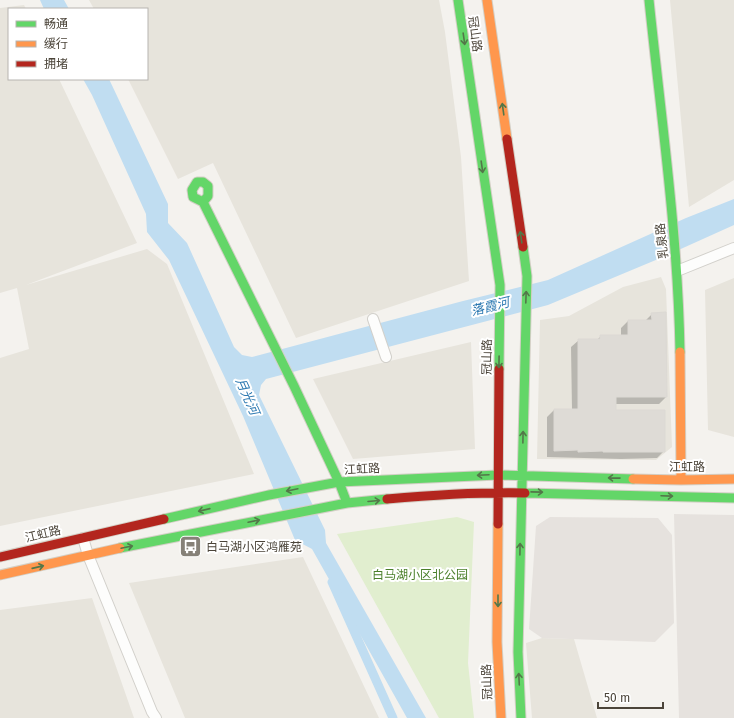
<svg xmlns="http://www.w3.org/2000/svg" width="734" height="718" font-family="'Fira Sans','Noto Sans SC',sans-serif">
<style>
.residential{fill:#e7e4dc}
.industrial{fill:#e6e2de}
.green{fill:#e1eecf}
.water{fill:#c0ddf1}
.shadow{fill:#0003}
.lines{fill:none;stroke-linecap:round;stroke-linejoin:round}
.canal{stroke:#c0ddf1;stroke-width:9}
.building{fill:#dedbd6;stroke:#dcd9d4}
.street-casing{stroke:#d2d0cb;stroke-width:12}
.fast-casing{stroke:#d3cfc5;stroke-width:11}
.slow-casing{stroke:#d3cfc5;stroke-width:11}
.jam-casing{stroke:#d3cfc5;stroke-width:11}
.street{stroke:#fdfdfc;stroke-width:10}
.fast{stroke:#63d668;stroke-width:9}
.slow{stroke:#ff974d;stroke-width:9}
.jam{stroke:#b3261e;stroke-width:9}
.oneway{stroke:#537749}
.labels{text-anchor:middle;stroke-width:4;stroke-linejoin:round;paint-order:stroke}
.street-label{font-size:12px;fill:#4b4439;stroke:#fff}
.poi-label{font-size:12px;fill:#4b4439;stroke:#fff;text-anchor:start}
.park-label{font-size:12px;fill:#4a7f2a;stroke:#fff}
.water-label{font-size:13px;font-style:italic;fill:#2e7ab2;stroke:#fff}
</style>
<rect width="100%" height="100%" fill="#f4f2ee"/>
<path class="residential" d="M 89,0 L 439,0 L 445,32 L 461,157 L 469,281 L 296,338 L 213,163 L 178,179 L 128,79 L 147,79 L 147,9 L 94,9 Z
M 670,0 L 734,0 L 734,180 L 689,207 Z
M 24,5 L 26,9 L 9,9 L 9,79 L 59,79 L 137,243 L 26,285 L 147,249 L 167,264 L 254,474 L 0,526 L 0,358 L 29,349 L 17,288 L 0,293 L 0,8 Z
M 661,277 L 666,289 L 672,447 L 656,460 L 537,459 L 540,320 L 569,316 L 623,287 Z
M 734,278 L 734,437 L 708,430 L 705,290 Z
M 471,342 L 475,449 L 353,459 L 313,379 Z
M 303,557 L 379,718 L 185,718 L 129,583 Z
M 92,598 L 134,718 L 0,718 L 0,610 Z
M 542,638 L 574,639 L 597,718 L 532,718 L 526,643 Z"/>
<path class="industrial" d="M 674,514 L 734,515 L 734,718 L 679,718 Z
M 550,517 L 658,518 L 672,535 L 674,623 L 655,642 L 542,638 L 529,629 L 536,526 Z"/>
<path class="green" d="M 457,517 L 474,522 L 468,663 L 474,718 L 439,718 L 337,534 Z"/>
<path class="water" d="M 40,0 L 64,0 L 69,9 L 44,9 Z
M 83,79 L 109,79 L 168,204 L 168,223 L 187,243 L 234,347 L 242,355 L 252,357 L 463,301 L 548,280 L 686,218 L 734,199 L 734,225 L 663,257 L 548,305 L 266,379 L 261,385 L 259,395 L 325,530 L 326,543 L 426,718 L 407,718 L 312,549 L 295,540 L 243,416 L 169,260 L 147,232 L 146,214 L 92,95 Z"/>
<path class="shadow" d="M 652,314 L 666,397 L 659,404 L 615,404 L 615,411 L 664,451 L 657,458 L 621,459 L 547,457 L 547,417 L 554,410 L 572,410 L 571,347 L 579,340 L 597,340 L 601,336 L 621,336 L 621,328 L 628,321 L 645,321 Z"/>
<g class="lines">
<path class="canal" d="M 332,582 L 393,718"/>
</g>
<path class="building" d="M 666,312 L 667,397 L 616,397 L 616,410 L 665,410 L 665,452 L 603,452 L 603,451 L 578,452 L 578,450 L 554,451 L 554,409 L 578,409 L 578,339 L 600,339 L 600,335 L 628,335 L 628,320 L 652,320 L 651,313 Z"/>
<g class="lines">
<defs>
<path id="street" d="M 677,271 L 734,248
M 373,319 L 386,357
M 83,538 L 88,555 L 152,712 L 156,718"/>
<path id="fast" d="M 458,0 L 500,285 L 499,369
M 649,0 C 661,117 678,234 680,352
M 203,202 L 193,197 L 192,190 L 197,182 L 203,182 L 208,186 L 208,196 L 203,202 L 294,386 L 339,482 L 347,503
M 525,493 L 734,498
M 164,519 L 269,495 L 339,482 L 498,475 L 633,479
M 120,548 L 347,503 L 387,499
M 521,718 L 518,652 L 527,276 L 523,247"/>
<path id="slow" d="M 487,0 L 507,139
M 680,352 L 681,480
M 633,479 L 681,480 L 734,479
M 498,524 L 497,642 L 501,718
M 0,575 L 120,548"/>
<path id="jam" d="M 507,139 L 523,247
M 387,499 C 433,495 479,492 525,493
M 498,524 L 499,369
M 0,557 L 164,519"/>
</defs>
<use href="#street" class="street-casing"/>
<use href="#fast" class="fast-casing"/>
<use href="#slow" class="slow-casing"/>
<use href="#jam" class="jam-casing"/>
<use href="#street" class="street"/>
<use href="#fast" class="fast"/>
<use href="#slow" class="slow"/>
<use href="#jam" class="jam"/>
</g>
<defs><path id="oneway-shaft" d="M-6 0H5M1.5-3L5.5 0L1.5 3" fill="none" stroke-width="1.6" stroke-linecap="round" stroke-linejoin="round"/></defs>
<g class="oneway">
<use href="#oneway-shaft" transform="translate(464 39) rotate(82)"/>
<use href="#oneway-shaft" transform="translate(503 109) rotate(-98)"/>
<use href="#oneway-shaft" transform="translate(482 167) rotate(82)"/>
<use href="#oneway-shaft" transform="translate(521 237) rotate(-98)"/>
<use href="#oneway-shaft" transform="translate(526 297) rotate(-88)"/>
<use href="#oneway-shaft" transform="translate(499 362) rotate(91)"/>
<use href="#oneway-shaft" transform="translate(523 437) rotate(-89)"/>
<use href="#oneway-shaft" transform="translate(483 475) rotate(177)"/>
<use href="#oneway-shaft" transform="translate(614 478) rotate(-179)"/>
<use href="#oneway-shaft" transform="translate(292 490) rotate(168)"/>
<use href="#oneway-shaft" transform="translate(537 492) rotate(1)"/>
<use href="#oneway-shaft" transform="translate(667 496) rotate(2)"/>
<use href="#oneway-shaft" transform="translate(374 501) rotate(-5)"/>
<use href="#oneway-shaft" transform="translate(204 510) rotate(167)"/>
<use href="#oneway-shaft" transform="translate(254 521) rotate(-12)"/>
<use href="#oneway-shaft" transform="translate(127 547) rotate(-12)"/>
<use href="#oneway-shaft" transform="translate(520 549) rotate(-89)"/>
<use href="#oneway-shaft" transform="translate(38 567) rotate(-13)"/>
<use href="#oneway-shaft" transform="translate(498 601) rotate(90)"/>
<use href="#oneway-shaft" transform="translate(519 679) rotate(-93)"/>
</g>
<defs>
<symbol id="bus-square" viewBox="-11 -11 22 22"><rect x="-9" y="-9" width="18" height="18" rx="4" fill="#868178" stroke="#fff"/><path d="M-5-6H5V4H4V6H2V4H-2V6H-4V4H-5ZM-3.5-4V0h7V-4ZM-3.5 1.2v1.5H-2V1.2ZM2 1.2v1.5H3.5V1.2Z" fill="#fff"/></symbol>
</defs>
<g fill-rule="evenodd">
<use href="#bus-square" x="178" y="534" width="25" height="25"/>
</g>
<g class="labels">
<g class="street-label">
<text transform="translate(475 34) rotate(82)" y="4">冠山路</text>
<text transform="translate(662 241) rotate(-96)" y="4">乳泉路</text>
<text transform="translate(487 357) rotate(-89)" y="4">冠山路</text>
<text x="687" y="471">江虹路</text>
<text transform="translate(362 469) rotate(-3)" y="4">江虹路</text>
<text transform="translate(43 534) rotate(-13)" y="4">江虹路</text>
<text transform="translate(487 682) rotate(-92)" y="4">冠山路</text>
</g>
<g class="poi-label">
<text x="206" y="551">白马湖小区鸿雁苑</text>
</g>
<g class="park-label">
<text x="420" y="579">白马湖小区北公园</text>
</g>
<g class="water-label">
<text transform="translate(490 306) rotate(-14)" y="5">落霞河</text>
<text transform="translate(248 396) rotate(66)" y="5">月光河</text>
</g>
</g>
<rect x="8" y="8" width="140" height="72" fill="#ffffff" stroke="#b7b4b0"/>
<rect x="16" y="21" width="20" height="6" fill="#63d668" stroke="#b7b4b0"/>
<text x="44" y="28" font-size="12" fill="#4b4439">畅通</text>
<rect x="16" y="41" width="20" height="6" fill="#ff974d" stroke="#b7b4b0"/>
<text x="44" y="48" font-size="12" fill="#4b4439">缓行</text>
<rect x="16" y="61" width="20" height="6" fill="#b3261e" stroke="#b7b4b0"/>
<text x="44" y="68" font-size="12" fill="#4b4439">拥堵</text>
<path d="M598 702v6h65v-6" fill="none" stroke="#4b4439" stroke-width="2"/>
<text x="604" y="702" font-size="12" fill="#4b4439" stroke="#ffffff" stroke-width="3" paint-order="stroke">50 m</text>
</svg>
